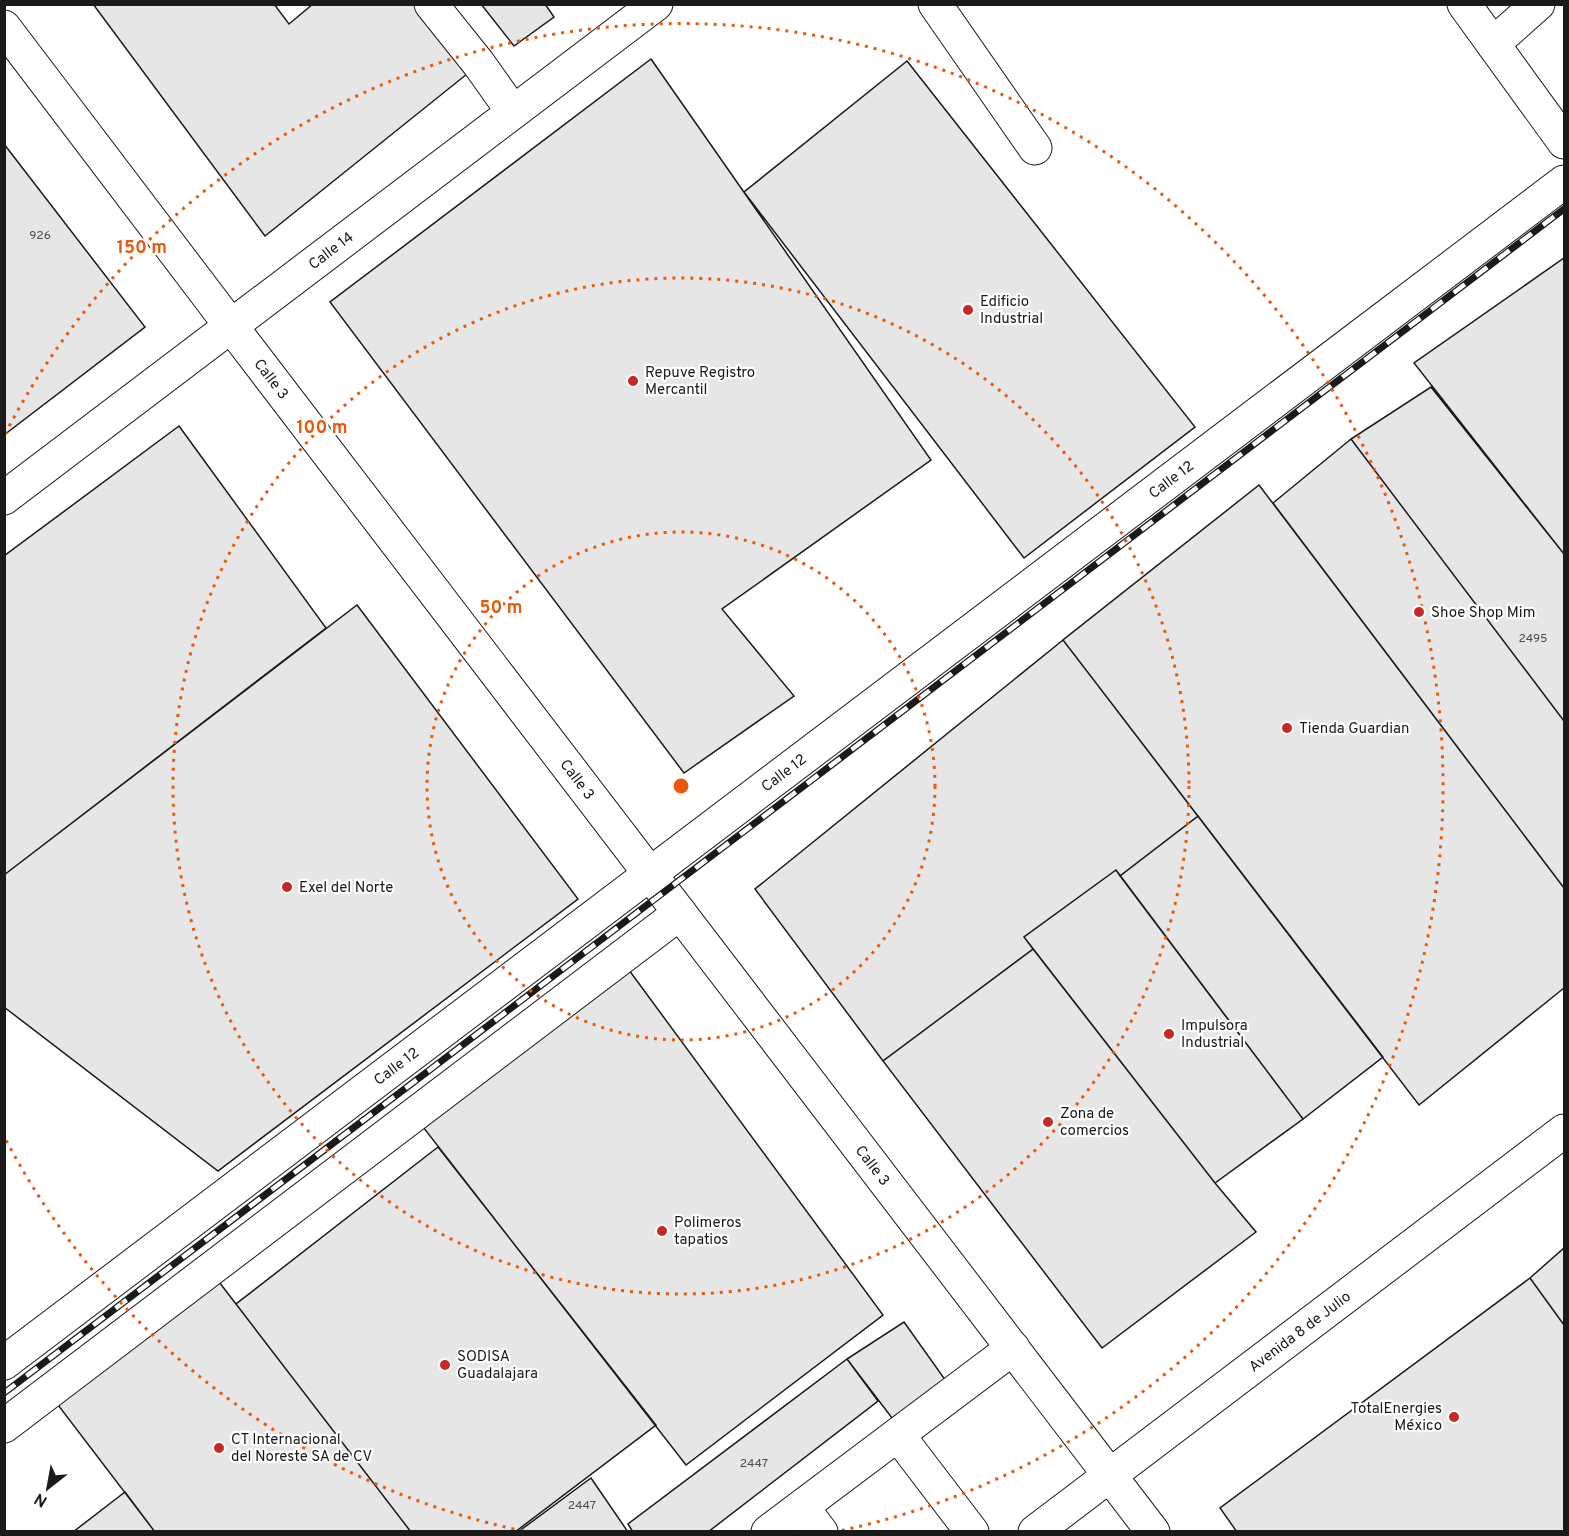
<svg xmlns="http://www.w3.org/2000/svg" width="1569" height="1536" font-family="Overpass,sans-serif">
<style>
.building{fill:#e6e6e6;stroke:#1a1a1a;stroke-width:1.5}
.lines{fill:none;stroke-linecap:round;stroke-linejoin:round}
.minor-casing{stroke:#1a1a1a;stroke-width:35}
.major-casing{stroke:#1a1a1a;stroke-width:35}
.minor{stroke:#fff;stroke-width:33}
.major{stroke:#fff;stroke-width:33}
.rail-casing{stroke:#1a1a1a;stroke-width:7}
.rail{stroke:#fff;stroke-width:4.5;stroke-dasharray:14;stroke-linecap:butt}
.ring{fill:none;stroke:#e8590c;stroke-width:3;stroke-dasharray:3 6}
.poi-dot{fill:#c62828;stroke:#fff;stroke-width:2}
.labels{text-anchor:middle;stroke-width:4.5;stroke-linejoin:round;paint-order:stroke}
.number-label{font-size:12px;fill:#4d4d4d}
.street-label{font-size:15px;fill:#1a1a1a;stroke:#fff}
.poi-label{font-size:15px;fill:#1a1a1a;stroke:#fff;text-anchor:start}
.centre{fill:#e8590c;stroke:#fff;stroke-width:3}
.ring-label{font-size:18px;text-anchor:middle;font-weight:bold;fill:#e8590c;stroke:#fff;stroke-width:4.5;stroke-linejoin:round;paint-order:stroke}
</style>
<rect width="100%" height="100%" fill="#fff"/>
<path class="building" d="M 93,4 L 274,4 L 289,24 L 313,4 L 421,4 L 472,70 L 265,236 Z
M 481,4 L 545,4 L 554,17 L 514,46 Z
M 651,59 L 931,460 L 722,609 L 794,696 L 684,773 L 330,302 Z
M 907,61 L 1195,427 L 1024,558 L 744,192 Z
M 4,144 L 145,327 L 4,435 Z
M 1564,258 L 1564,554 L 1414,363 Z
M 1431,387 L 1564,554 L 1564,721 L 1351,439 Z
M 179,426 L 326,628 L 4,875 L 4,556 Z
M 1351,439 L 1564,721 L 1564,888 L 1273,503 Z
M 1259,485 L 1564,888 L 1564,988 L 1419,1105 L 1063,640 Z
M 357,605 L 578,899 L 218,1171 L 4,1007 L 4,875 Z
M 1063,640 L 1198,816 L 1120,876 L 1116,870 L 1024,937 L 1033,949 L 883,1061 L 755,889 Z
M 1198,816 L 1383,1057 L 1303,1119 L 1120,876 Z
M 1116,870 L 1303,1119 L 1215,1183 L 1024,937 Z
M 1033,949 L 1215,1183 L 1256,1232 L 1102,1348 L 883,1061 Z
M 626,966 L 883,1315 L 686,1465 L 423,1127 Z
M 438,1147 L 656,1425 L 515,1532 L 411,1532 L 236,1304 Z
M 1564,1248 L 1564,1325 L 1530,1278 Z
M 216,1278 L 236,1304 L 411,1532 L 155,1532 L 58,1405 Z
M 1530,1278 L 1564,1325 L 1564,1532 L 1237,1532 L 1220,1508 Z
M 904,1322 L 946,1381 L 892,1418 L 847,1359 Z
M 847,1359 L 878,1401 L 708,1532 L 633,1532 L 628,1524 Z
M 591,1478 L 628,1532 L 518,1532 Z
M 125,1492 L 155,1532 L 73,1532 Z"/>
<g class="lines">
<defs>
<g id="minor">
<path d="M 431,4 L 479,64 L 513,112"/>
<path d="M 935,4 L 1035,148"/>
<path d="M 1464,4 L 1564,142"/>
<path id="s1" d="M 4,27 L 231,326 L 1153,1532"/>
<path d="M 1493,44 L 1538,4"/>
<path id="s2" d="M 4,498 L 656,4"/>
<path id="s3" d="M 4,1363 L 1564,182"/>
<path d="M 4,1426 L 680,913"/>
<path d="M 898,1435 L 972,1532"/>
<path d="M 802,1507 L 821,1532"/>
<path d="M 768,1532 L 1013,1348"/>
</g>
<g id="major">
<path id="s4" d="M 1035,1532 L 1564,1131"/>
</g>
</defs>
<use href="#minor" class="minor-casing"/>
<use href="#major" class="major-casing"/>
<use href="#minor" class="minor"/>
<use href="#major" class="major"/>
<defs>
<path id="rail" d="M 4,1393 L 1564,209"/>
</defs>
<use href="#rail" class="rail-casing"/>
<use href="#rail" class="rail"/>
</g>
<g class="ring">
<circle cx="681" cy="786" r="254"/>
<circle cx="681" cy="786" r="508"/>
<path d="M523 1531A762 762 0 0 1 5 1138M5 434A762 762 0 1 1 839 1531"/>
</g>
<g class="poi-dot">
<circle cx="968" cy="310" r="6"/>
<circle cx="633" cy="381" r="6"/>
<circle cx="1419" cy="612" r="6"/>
<circle cx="1287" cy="728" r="6"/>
<circle cx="287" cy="887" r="6"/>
<circle cx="1169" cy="1034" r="6"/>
<circle cx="1048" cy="1122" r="6"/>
<circle cx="662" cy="1231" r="6"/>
<circle cx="445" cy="1365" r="6"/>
<circle cx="1454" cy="1417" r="6"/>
<circle cx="219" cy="1448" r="6"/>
</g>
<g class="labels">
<g class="number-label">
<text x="40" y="239">926</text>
<text x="1533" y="642">2495</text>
<text x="754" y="1467">2447</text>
<text x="582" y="1509">2447</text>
</g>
<g class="street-label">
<text dy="5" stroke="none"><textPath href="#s2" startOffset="410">Calle 14</textPath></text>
<text dy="5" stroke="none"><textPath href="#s1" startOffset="442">Calle 3</textPath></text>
<text dy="5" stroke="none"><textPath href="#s3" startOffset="1464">Calle 12</textPath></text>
<text dy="5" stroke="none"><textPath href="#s3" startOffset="978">Calle 12</textPath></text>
<text dy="5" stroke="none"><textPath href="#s1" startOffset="946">Calle 3</textPath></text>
<text dy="5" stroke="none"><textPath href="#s3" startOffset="492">Calle 12</textPath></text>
<text dy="5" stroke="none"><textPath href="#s1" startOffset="1432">Calle 3</textPath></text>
<text dy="5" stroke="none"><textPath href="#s4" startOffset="332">Avenida 8 de Julio</textPath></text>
</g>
<g class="poi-label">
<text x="980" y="306">Edificio<tspan x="980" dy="17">Industrial</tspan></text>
<text x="645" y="377">Repuve Registro<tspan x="645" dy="17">Mercantil</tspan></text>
<text x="1431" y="617">Shoe Shop Mim</text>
<text x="1299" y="733">Tienda Guardian</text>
<text x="299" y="892">Exel del Norte</text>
<text x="1181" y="1030">Impulsora<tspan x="1181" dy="17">Industrial</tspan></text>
<text x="1060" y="1118">Zona de<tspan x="1060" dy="17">comercios</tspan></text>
<text x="674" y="1227">Polimeros<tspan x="674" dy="17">tapatios</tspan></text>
<text x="457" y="1361">SODISA<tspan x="457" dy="17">Guadalajara</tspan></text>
<text x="1442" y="1413" text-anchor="end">TotalEnergies<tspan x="1442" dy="17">México</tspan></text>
<text x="231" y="1444">CT Internacional<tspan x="231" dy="17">del Noreste SA de CV</tspan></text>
</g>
</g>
<circle cx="681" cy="786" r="9" class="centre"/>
<g class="ring-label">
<text x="142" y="253">150 m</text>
<text x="322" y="433">100 m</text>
<text x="501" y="613">50 m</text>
</g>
<rect width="1569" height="1536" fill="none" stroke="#1a1a1a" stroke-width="12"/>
<g transform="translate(48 1488) rotate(211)" stroke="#ffffff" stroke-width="4.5" paint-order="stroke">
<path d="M0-4.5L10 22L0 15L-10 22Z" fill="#1a1a1a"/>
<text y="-9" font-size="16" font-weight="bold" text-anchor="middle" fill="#1a1a1a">N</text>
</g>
</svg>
